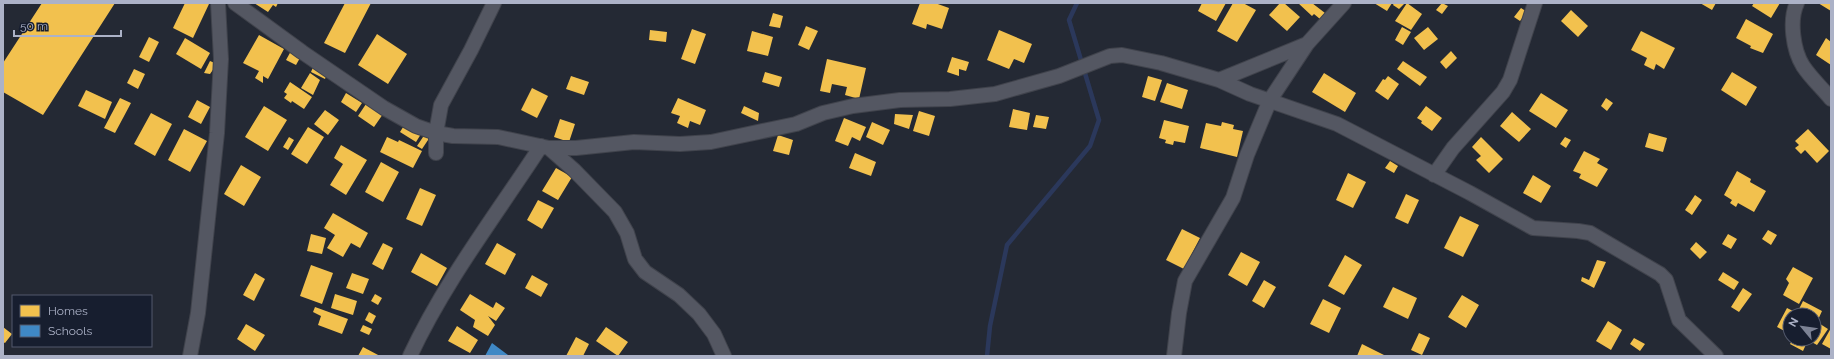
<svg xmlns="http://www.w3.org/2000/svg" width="1834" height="359" font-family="Raleway,sans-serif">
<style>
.homes{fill:#f2c14e}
.schools{fill:#3f88c5}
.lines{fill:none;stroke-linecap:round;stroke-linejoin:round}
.stream{stroke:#2b385b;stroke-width:4.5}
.minor-casing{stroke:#40434c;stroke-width:16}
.minor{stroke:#545762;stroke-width:14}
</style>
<rect width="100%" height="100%" fill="#242934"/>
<path class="homes" d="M 42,3 L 115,3 L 43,115 L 3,92 L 3,63 Z
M 185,3 L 209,4 L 193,38 L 173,28 Z
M 254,3 L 278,3 L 276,7 L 273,5 L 268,12 Z
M 345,3 L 371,3 L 345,53 L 324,43 Z
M 920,3 L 935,3 L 949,8 L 942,29 L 927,24 L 926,29 L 912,24 Z
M 1202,3 L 1226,3 L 1216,21 L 1198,11 Z
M 1233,3 L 1243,3 L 1256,10 L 1237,42 L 1217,31 Z
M 1280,3 L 1284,3 L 1300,17 L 1287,31 L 1269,15 Z
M 1298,3 L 1312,3 L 1325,13 L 1320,19 L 1314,14 L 1312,16 Z
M 1374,3 L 1392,3 L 1387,11 Z
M 1394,3 L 1405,3 L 1399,9 L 1393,5 Z
M 1407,3 L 1422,14 L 1411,30 L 1395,21 Z
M 1442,3 L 1448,6 L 1442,14 L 1436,10 Z
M 1700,3 L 1716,3 L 1712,10 Z
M 1754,3 L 1780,3 L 1771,18 L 1752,6 Z
M 1818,3 L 1831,3 L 1831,11 Z
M 1521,8 L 1527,12 L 1520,21 L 1514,17 Z
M 1571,10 L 1588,26 L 1578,37 L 1561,21 Z
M 773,13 L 783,16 L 780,28 L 769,26 Z
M 1746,19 L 1773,34 L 1763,53 L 1750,48 L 1751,46 L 1736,38 Z
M 806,26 L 818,31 L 809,50 L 798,45 Z
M 1402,27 L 1411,32 L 1403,45 L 1395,40 Z
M 1428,27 L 1438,39 L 1424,50 L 1414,38 Z
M 692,29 L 706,34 L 695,64 L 681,59 Z
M 650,30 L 667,32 L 666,42 L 649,40 Z
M 999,30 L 1032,44 L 1024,63 L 1014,59 L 1009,69 L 987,60 Z
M 752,31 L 773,37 L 768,56 L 747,51 Z
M 1641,31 L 1675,48 L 1664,69 L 1656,64 L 1654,70 L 1644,65 L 1647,58 L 1631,50 Z
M 377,34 L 407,54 L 388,84 L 358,65 Z
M 259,35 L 284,49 L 268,79 L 263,76 L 263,83 L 255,78 L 259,71 L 243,63 Z
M 149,37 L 159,42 L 149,62 L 139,57 Z
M 185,38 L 210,53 L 201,69 L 176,54 Z
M 1826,38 L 1831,42 L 1831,65 L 1816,55 Z
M 291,51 L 301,56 L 296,65 L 286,60 Z
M 1451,51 L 1457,58 L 1446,69 L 1440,62 Z
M 952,57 L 969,62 L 966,71 L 959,69 L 959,76 L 947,72 Z
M 827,59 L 866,68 L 859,99 L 845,95 L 847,87 L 832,84 L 830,93 L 820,91 Z
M 210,61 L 217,64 L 210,74 L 204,73 Z
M 1403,61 L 1427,77 L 1420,86 L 1397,69 Z
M 314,65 L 328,71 L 325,79 L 311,72 Z
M 134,69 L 145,74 L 138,89 L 127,83 Z
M 765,72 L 782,77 L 779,87 L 762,82 Z
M 1732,72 L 1757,87 L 1746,106 L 1721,90 Z
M 310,73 L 320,80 L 313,95 L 301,88 Z
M 1324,73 L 1356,93 L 1345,112 L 1312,92 Z
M 571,76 L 589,82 L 584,95 L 566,89 Z
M 1148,76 L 1162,80 L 1155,101 L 1142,97 Z
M 1388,76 L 1399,84 L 1388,100 L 1375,91 L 1383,79 L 1385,80 Z
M 290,82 L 312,97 L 304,109 L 292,101 L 291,103 L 284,98 L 287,94 L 284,92 Z
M 1167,83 L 1188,90 L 1182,109 L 1160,102 Z
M 532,88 L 548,96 L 537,118 L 521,110 Z
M 86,90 L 112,102 L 105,119 L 78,106 Z
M 346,93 L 362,103 L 356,112 L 341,102 Z
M 1541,93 L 1568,110 L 1556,128 L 1529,111 Z
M 120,98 L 131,103 L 115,133 L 104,128 Z
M 678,98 L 706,110 L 700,125 L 690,121 L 688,128 L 677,123 L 680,116 L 671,113 Z
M 1606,98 L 1613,103 L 1607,111 L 1601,106 Z
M 197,100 L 210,107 L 201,124 L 188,117 Z
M 366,104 L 383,114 L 374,127 L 358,116 Z
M 264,106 L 287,120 L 268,151 L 245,137 Z
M 744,106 L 759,113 L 758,121 L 741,113 Z
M 1426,106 L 1442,118 L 1432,131 L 1421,123 L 1422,121 L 1417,118 Z
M 1013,109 L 1030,113 L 1027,130 L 1009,127 Z
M 325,110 L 339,120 L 328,135 L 314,124 Z
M 919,111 L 935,116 L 929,136 L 913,131 Z
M 1512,112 L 1531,129 L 1519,142 L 1500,126 Z
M 151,113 L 172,124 L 155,156 L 134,144 Z
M 895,114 L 913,115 L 909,129 L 894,124 Z
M 1036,115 L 1049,117 L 1046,129 L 1033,127 Z
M 844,118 L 866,127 L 860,141 L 852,137 L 848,146 L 835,141 Z
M 560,119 L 575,124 L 569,142 L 554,137 Z
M 1164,120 L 1189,126 L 1185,143 L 1174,141 L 1173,145 L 1165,143 L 1166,140 L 1159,138 Z
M 872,122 L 890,130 L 883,145 L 866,137 Z
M 1222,122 L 1234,125 L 1233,129 L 1243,131 L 1237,157 L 1200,148 L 1206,123 L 1221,126 Z
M 405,124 L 421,134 L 416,142 L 400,132 Z
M 308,127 L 324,137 L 307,164 L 291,154 Z
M 184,129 L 207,141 L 190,172 L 168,160 Z
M 1808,129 L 1829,151 L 1817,163 L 1805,150 L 1801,154 L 1795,148 L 1799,145 L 1795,141 Z
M 1649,133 L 1667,138 L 1663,152 L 1645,147 Z
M 425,134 L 430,137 L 422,149 L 417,146 Z
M 778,135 L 793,140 L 789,155 L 773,151 Z
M 289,137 L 294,140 L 288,150 L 283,147 Z
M 387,137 L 398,142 L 399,140 L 422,151 L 413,168 L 380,152 Z
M 1481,137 L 1503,159 L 1489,173 L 1476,160 L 1481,156 L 1472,147 Z
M 1565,137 L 1571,140 L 1566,148 L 1560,144 Z
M 341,145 L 367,160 L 346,195 L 330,185 L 343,164 L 334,158 Z
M 1584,151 L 1600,159 L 1597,163 L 1608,169 L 1597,187 L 1579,178 L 1581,174 L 1573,171 Z
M 855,153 L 876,162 L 871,176 L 849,168 Z
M 1390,161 L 1398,166 L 1394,173 L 1385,168 Z
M 381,162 L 399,172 L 383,202 L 365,192 Z
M 241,165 L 261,177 L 244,206 L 224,194 Z
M 556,168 L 572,177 L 558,200 L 542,191 Z
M 1737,171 L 1751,179 L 1750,182 L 1766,191 L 1754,212 L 1738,203 L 1736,207 L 1730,203 L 1732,200 L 1724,195 Z
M 1348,173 L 1366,182 L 1353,208 L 1336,200 Z
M 1533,175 L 1551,186 L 1541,203 L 1523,193 Z
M 420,188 L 436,195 L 422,226 L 406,219 Z
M 1406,194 L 1419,200 L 1408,224 L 1395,218 Z
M 1695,195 L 1702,200 L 1692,215 L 1685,210 Z
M 538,200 L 554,208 L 542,229 L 527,220 Z
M 333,213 L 368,233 L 360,248 L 351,243 L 343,257 L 327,248 L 335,235 L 324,228 Z
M 1460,216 L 1479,225 L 1463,257 L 1444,248 Z
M 1182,229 L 1200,238 L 1184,269 L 1166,260 Z
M 1768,230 L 1777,235 L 1771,245 L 1762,239 Z
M 311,234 L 326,238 L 322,254 L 307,251 Z
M 1728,234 L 1737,239 L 1731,249 L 1722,244 Z
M 1696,242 L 1707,252 L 1700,259 L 1690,249 Z
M 383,243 L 393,248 L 383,270 L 372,264 Z
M 497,243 L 516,254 L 505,275 L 485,264 Z
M 1241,252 L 1260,262 L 1247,286 L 1228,275 Z
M 421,253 L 447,268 L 437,286 L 411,272 Z
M 1345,255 L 1362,265 L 1344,295 L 1328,286 Z
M 1597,260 L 1606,262 L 1594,288 L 1581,281 L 1582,277 L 1589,280 Z
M 311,265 L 333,273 L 322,304 L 300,296 Z
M 1793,267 L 1813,278 L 1799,304 L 1783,295 L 1789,283 L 1786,279 Z
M 1723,272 L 1739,282 L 1734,290 L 1718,280 Z
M 255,273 L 265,279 L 254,301 L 243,295 Z
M 352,273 L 369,279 L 363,294 L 346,288 Z
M 532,275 L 548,284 L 541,297 L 525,288 Z
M 1264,280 L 1276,287 L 1264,308 L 1252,301 Z
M 1393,287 L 1417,298 L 1408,319 L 1383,307 Z
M 1743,288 L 1752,294 L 1739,312 L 1731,307 Z
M 335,294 L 357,301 L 353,315 L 331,308 Z
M 375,294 L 382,298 L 378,305 L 371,301 Z
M 470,294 L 493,308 L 496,302 L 505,308 L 496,321 L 488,316 L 495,325 L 488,336 L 473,327 L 475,320 L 460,310 Z
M 1462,295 L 1479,305 L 1466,328 L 1448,317 Z
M 1323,299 L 1341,308 L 1329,333 L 1310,324 Z
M 1803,301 L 1822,311 L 1817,322 L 1828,329 L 1817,345 L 1808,340 L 1803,351 L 1790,344 L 1793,339 L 1814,339 L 1814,322 L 1817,323 L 1817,322 L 1814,320 L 1814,315 L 1805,315 L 1798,311 Z
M 315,307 L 348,319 L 342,334 L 318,325 L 321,316 L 313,312 Z
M 1787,308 L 1801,315 L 1790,315 L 1790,334 L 1777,327 Z
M 369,312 L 376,316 L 372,324 L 365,320 Z
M 1608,321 L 1622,330 L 1611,350 L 1596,341 Z
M 246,324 L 265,335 L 255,351 L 237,339 Z
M 363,325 L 372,329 L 369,335 L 360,331 Z
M 457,326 L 478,340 L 470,353 L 448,341 Z
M 3,327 L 12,334 L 5,343 L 3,342 Z
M 606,327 L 628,342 L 618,356 L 596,341 Z
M 1831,328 L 1831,349 L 1822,344 Z
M 1419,333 L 1430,338 L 1422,355 L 1411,350 Z
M 576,337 L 589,344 L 583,356 L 566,356 Z
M 1634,338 L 1645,344 L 1640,351 L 1630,344 Z
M 1362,344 L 1386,356 L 1357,356 Z
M 363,347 L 380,356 L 358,356 Z"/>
<path class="schools" d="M 492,343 L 508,355 L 508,356 L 485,356 Z"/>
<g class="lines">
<path class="stream" d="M 987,356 L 990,326 L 1007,245 L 1090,146 L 1099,120 L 1069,20 L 1077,3"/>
<defs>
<path id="minor" d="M 235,3 L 302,52 L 384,108 L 416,126 L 436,133 L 453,136 L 498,137 L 549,148 L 574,170 L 615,212 L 627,233 L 635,259 L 645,272 L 679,295 L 699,314 L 714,334 L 724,356
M 1797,3 C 1789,20 1793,50 1803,66 C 1811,78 1822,88 1831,99
M 1219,80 L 1250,94 L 1337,124 L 1470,193 L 1533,228 L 1578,231 L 1590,233 L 1660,274 L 1666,280 L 1679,320 L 1716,356
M 549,148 L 576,148 L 634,142 L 680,144 L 711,142 L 796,124 L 823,113 L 853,106 L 900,100 L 950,99 L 995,94 L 1059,76 L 1110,56 L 1122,55 L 1161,63 L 1219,80 L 1307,44
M 436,153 L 436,133 L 441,105 L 471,50 L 494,3
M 1434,175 L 1453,148 L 1503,92 L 1510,80 L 1535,3
M 190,356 L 198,313 L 217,133 L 221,59 L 218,3
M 410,356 C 445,281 496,215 541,146
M 1174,356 L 1179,313 L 1185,281 L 1233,198 L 1247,155 L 1270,100 L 1307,44 L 1344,3"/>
</defs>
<use href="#minor" class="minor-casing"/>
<use href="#minor" class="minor"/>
</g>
<rect width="1834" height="359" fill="none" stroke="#acb2c7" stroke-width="8"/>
<rect x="12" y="295" width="140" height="52" fill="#171e2f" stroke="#53596c"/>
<rect x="20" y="305" width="20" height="12" fill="#f2c14e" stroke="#53596c"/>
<text x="48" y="315" font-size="12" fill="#acb2c7">Homes</text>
<rect x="20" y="325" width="20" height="12" fill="#3f88c5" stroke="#53596c"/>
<text x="48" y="335" font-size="12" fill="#acb2c7">Schools</text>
<g transform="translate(1802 327) rotate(299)"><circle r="19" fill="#171e2f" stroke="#53596c"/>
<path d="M0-3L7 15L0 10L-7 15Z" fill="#7c8294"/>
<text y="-6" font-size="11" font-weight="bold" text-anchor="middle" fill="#acb2c7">N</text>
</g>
<path d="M14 30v6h107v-6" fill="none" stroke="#acb2c7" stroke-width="2"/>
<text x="20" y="30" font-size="12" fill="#acb2c7" stroke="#171e2f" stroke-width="3" paint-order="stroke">50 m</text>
</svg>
